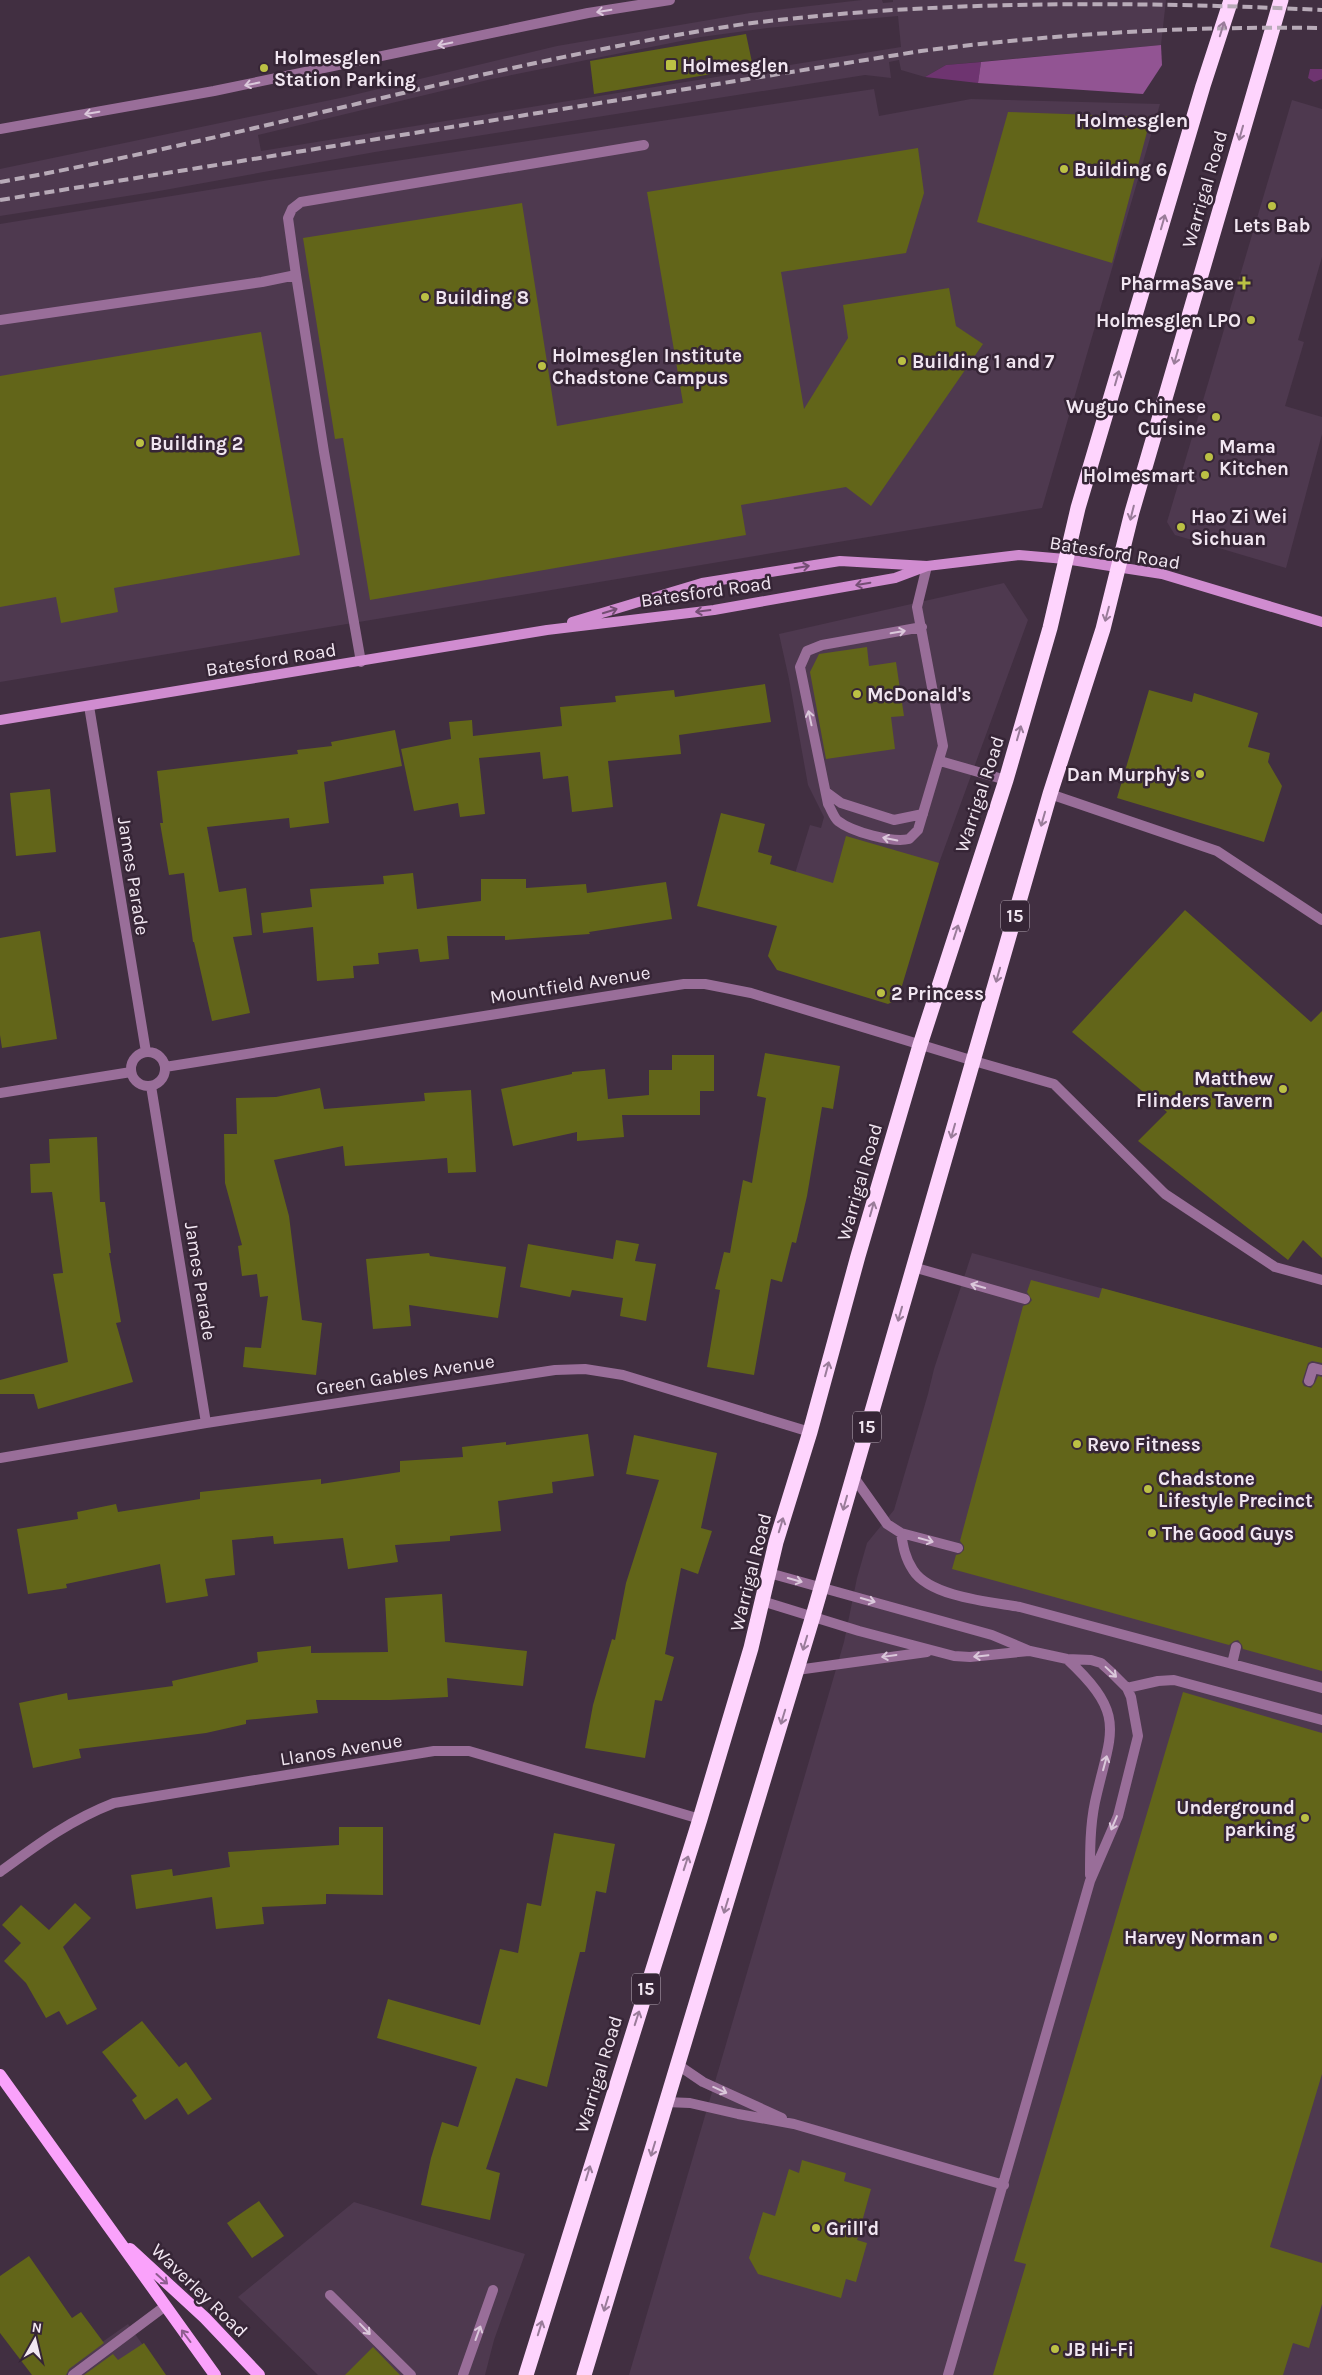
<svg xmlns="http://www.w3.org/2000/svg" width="1322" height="2375" font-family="Karla,sans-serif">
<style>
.built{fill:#4e394f;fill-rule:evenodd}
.green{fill:#6e3470}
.forest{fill:#925493}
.building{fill:#626519}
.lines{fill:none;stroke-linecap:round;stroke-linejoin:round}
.lane{stroke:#996e99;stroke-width:10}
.street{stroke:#996e99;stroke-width:10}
.secondary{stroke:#d08cd0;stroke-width:10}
.primary{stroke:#faa2fb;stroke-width:12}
.highway{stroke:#fed4fd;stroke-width:15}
.rail{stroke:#b8abb8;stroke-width:4;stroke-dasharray:10 5;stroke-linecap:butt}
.oneway{stroke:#dbc8db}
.oneway2{stroke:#9a7c9a}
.oneway3{stroke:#744e74}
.oneway4{stroke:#8e5d8f}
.poi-dot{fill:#bbc044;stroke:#362536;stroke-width:2}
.labels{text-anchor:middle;stroke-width:5;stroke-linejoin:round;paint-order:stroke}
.shield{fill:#362536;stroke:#b9acb9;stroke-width:1}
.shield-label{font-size:18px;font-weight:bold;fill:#f1e6f1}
.poi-label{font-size:19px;font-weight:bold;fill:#f1e6f1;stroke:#362536;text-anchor:start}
.street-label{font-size:19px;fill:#f1e6f1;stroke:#362536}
.neighbourhood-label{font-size:20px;font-weight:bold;fill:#f1e6f1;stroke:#362536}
</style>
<rect width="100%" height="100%" fill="#412f41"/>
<path class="built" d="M 862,0 L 882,0 L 883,3 L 893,2 L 893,0 L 1166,0 L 1161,45 L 946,65 L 925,77 L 901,70 L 899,60 L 889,62 L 891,78 L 865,75 L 375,152 L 159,191 L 0,216 L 0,169 L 345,97 L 557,46 L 750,13 ZM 898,16 L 901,47 L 261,151 L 258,135 L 492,79 L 701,37 L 767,28 Z
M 874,89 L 879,116 L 971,99 L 1160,104 L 1042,508 L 0,682 L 0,224 L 269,180 Z
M 1292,100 L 1322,109 L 1322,257 L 1298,340 L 1304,342 L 1285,406 L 1322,417 L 1322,434 L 1286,568 L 1175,535 L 1167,522 Z
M 1004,583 L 1028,620 L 939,863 L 781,919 L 810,825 L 821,828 L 824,817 L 808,785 L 789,679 L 779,634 Z
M 972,1253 L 1322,1348 L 1322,2375 L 629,2375 L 844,1642 L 857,1578 L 867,1543 L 894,1510 L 928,1394 L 934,1369 Z
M 354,2202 L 525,2254 L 494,2340 L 485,2375 L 318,2375 L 238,2297 Z
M 128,2324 L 164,2375 L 55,2375 Z"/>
<path class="green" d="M 981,62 L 978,83 L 925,77 L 946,65 Z
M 1310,69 L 1322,69 L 1322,79 L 1314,82 L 1308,78 Z"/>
<path class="forest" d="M 1161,45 L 1162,65 L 1143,94 L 978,83 L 981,62 Z"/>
<path class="building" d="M 746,34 L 753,67 L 594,94 L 590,61 Z
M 1008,112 L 1151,117 L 1112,263 L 977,222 Z
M 918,148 L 924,193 L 906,253 L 781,272 L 804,409 L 848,338 L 843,305 L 949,288 L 956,326 L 983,344 L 871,506 L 846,487 L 741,505 L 746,535 L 370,600 L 343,438 L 335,439 L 303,238 L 522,203 L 557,426 L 683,403 L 647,192 Z
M 261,332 L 300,555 L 114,588 L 118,612 L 61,623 L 56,597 L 0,607 L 0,376 Z
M 867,647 L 869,666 L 896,662 L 904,716 L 891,717 L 895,749 L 826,759 L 810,672 L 819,654 Z
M 765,684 L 771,722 L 679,735 L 681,754 L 608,761 L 613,807 L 572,812 L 568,776 L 543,779 L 540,752 L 479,758 L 485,814 L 460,817 L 458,803 L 414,811 L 401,749 L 451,739 L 449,722 L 472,720 L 473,736 L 562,726 L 560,707 L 616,702 L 615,696 L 674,690 L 675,697 Z
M 1149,690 L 1192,702 L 1194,693 L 1258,713 L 1248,747 L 1270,753 L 1268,762 L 1282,786 L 1264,842 L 1117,798 Z
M 395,730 L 402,766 L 324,782 L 329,823 L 290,828 L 289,818 L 207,827 L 219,892 L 246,888 L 252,935 L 233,937 L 250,1013 L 212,1021 L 194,942 L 193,942 L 184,873 L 169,875 L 160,823 L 163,823 L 157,771 L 298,754 L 297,750 L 332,746 L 331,742 Z
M 50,789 L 56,852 L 16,856 L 10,793 Z
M 721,813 L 765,824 L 758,852 L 772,856 L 770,864 L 833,883 L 846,836 L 939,863 L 898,999 L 888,1004 L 777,970 L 768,956 L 777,926 L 697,906 Z
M 413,873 L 417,909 L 481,901 L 481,879 L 526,879 L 526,888 L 586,884 L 587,893 L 666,882 L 672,919 L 589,932 L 590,934 L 505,940 L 505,936 L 447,936 L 449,959 L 420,962 L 418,949 L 378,953 L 379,964 L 353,966 L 354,978 L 317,981 L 313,927 L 263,933 L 261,913 L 312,907 L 310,889 L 384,884 L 383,876 Z
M 1185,910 L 1311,1022 L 1322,1011 L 1322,1258 L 1303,1240 L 1288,1260 L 1138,1141 L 1167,1112 L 1072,1032 Z
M 40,931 L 57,1039 L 2,1048 L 0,1035 L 0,938 Z
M 765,1053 L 840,1066 L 833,1109 L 822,1107 L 807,1196 L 796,1243 L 792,1242 L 782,1282 L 771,1279 L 754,1375 L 707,1367 L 720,1290 L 715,1289 L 724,1252 L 730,1253 L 743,1180 L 752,1183 L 766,1098 L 757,1096 Z
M 672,1055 L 714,1055 L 714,1091 L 700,1091 L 700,1115 L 622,1115 L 624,1137 L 577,1141 L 577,1132 L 513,1146 L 501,1089 L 572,1074 L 572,1072 L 605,1069 L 608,1099 L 649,1095 L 649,1070 L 672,1070 Z
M 320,1088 L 324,1109 L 425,1101 L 424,1093 L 471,1090 L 476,1172 L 448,1173 L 447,1158 L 345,1166 L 343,1146 L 274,1160 L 289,1216 L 302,1320 L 322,1323 L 316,1375 L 243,1367 L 245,1347 L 261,1348 L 268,1296 L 260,1297 L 257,1274 L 242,1276 L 238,1246 L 242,1245 L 225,1183 L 224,1134 L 237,1134 L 236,1098 L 276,1097 Z
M 97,1137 L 100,1202 L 105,1202 L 111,1253 L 109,1253 L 121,1322 L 116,1323 L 133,1382 L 38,1409 L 34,1394 L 0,1394 L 0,1380 L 68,1362 L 53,1274 L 63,1273 L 52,1192 L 31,1193 L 30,1164 L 50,1163 L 49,1139 Z
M 616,1240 L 639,1244 L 635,1261 L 656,1264 L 646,1321 L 620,1316 L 623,1298 L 572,1290 L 570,1297 L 520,1287 L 528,1244 L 613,1259 Z
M 429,1253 L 430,1256 L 506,1267 L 498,1318 L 409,1305 L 411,1326 L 373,1329 L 366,1259 Z
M 1031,1280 L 1099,1298 L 1102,1288 L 1322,1348 L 1322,1363 L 1312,1361 L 1308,1363 L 1302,1382 L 1304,1386 L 1311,1388 L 1315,1383 L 1318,1376 L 1322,1377 L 1322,1671 L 1243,1649 L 1242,1645 L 1238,1640 L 1234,1641 L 1229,1645 L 952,1569 L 956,1555 L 960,1554 L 964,1550 L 964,1546 L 960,1541 L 1023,1306 L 1029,1304 L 1032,1300 L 1027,1292 Z
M 588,1434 L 594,1476 L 552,1482 L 553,1493 L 498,1501 L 501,1531 L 450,1536 L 450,1541 L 395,1545 L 398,1562 L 348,1569 L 343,1538 L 274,1544 L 273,1536 L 232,1540 L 235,1575 L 205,1579 L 208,1596 L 166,1603 L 160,1564 L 66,1584 L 67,1588 L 28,1594 L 17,1529 L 78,1519 L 77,1512 L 116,1504 L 118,1512 L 200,1499 L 200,1492 L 321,1479 L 321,1484 L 400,1472 L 400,1461 L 463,1457 L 462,1447 L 506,1442 L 506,1445 Z
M 634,1435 L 717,1453 L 701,1528 L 712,1531 L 698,1574 L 681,1568 L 665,1654 L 674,1657 L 662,1701 L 655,1700 L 645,1758 L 585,1748 L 593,1705 L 612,1639 L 615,1640 L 626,1583 L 659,1480 L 626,1474 Z
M 442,1594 L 445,1642 L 527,1651 L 523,1686 L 447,1678 L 448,1697 L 390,1700 L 316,1700 L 318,1713 L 246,1720 L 246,1724 L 206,1733 L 79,1749 L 81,1758 L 33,1768 L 19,1703 L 67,1693 L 68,1700 L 173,1686 L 172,1681 L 258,1662 L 257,1652 L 311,1646 L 311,1653 L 388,1652 L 385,1598 Z
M 1183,1692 L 1322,1733 L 1322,2074 L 1270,2247 L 1322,2263 L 1322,2304 L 1309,2348 L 1293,2343 L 1283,2375 L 993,2375 L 1026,2264 L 1014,2261 Z
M 339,1827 L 383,1827 L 383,1895 L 326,1894 L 326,1904 L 262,1907 L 264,1924 L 216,1929 L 212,1897 L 136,1909 L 131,1875 L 172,1869 L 173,1876 L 230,1867 L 228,1852 L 339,1845 Z
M 554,1833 L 615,1844 L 606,1893 L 596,1891 L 585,1952 L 580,1952 L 547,2087 L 516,2078 L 486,2169 L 500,2173 L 490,2220 L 421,2205 L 431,2158 L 442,2122 L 458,2127 L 477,2067 L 377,2038 L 388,1999 L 480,2025 L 500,1949 L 518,1953 L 527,1903 L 541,1906 Z
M 75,1903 L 91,1918 L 63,1947 L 97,2009 L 67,2025 L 59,2011 L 46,2018 L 26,1983 L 4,1961 L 21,1943 L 2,1925 L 21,1905 L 49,1930 Z
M 142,2021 L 179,2067 L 186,2062 L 212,2099 L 188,2115 L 177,2098 L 145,2120 L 132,2100 L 137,2096 L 102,2052 Z
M 802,2160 L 846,2173 L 844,2181 L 871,2189 L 857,2240 L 867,2243 L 856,2282 L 846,2279 L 841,2298 L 758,2274 L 749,2258 L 763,2212 L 775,2216 L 789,2169 L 799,2173 Z
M 259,2201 L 284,2236 L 252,2258 L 227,2223 Z
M 29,2256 L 72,2318 L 81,2312 L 104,2343 L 69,2369 L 66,2375 L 32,2375 L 0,2333 L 0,2276 Z
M 144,2343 L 166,2375 L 84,2375 L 113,2354 L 118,2360 Z
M 373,2347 L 400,2375 L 345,2375 Z"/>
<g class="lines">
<path class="lane" d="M 0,129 L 214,91 L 588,13 L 670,0
M 296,275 L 288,218 L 292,209 L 301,202 L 644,145
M 0,320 L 262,282 L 296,275 L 324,452 L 361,662
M 922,627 L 822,645 L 807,651 L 800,667 L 828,804 C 831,809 834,818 838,821 C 852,832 893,843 909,839 L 918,830 L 943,746 L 917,607 L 927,566
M 940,761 L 1006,780
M 826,792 L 841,803 L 894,820 L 923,814
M 1050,794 L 1217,851 L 1322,920
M 974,1061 L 1054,1084 L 1165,1194 L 1275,1267 L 1322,1280
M 913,1267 L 1025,1299
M 1309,1381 L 1313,1368 L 1322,1370
M 853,1476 L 887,1524 L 901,1533 L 958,1548
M 901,1533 C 903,1546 905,1558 913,1570 C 930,1597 991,1602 1020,1607 L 1322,1688
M 769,1573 L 992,1635 L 1030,1651 L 1067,1659 L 1091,1660 L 1101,1663 L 1112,1673 L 1127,1688 L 1131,1697 L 1138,1736 L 1118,1816 L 1090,1881 L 948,2375
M 762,1601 L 859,1631 L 954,1656 L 970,1657 L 1029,1651
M 1067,1659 C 1128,1716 1111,1730 1095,1802 C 1090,1826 1090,1851 1090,1875
M 1232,1664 L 1236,1647
M 797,1670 L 927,1652
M 1127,1688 L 1158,1681 L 1174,1680 L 1322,1720
M 678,2065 L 703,2082 L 782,2118
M 666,2102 L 690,2103 L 738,2114 L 794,2124 L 1004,2185
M 330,2295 L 411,2375
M 73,2375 L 164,2307
M 463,2375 L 493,2290"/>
<path class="street" d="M 89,706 L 146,1052
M131 1069a17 17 0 1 1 34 0a17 17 0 1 1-34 0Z
M 165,1067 L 684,984 L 705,984 L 751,993 L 974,1061
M 151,1086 L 206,1423
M 0,1093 L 131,1072
M 0,1458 L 206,1423 L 555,1370 L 585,1369 L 623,1375 L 810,1432
M 0,1872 C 38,1844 70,1820 114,1803 L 434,1751 L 469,1751 L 700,1819"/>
<path class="secondary" d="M 572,622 L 702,583 L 840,561 L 927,566 L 1019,555 L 1065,559 L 1162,574 L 1322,622
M 0,720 L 547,630 L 714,610 L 895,578 L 927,566"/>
<path class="primary" d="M 0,2075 L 215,2375
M 130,2249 L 205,2318 L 259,2375"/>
<path class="highway" d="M 526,2375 L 700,1819 L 751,1648 L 776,1542 L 810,1432 L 858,1256 L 920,1045 L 1006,780 L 1050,628 L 1078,508 L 1203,86 L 1231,0
M 584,2375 L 813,1616 L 1050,794 L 1103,629 L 1132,512 L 1281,0"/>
<path class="rail" d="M 0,182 C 250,137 493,62 744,24 C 935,0 1130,1 1322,10
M 0,200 L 921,51 C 1054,34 1187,26 1322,28"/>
</g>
<defs><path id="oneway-shaft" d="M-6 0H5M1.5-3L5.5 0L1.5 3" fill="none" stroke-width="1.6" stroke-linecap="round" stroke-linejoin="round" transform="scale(1.25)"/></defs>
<g class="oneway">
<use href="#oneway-shaft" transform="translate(604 11) rotate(171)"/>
<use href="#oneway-shaft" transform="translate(445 44) rotate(168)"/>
<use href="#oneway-shaft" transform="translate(252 84) rotate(169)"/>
<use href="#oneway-shaft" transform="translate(92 113) rotate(170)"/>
<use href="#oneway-shaft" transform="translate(898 632) rotate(-10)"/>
<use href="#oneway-shaft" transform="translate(810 718) rotate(-102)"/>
<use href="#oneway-shaft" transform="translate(890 839) rotate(-168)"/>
<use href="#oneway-shaft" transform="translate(978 1286) rotate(-164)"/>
<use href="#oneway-shaft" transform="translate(926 1540) rotate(15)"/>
<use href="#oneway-shaft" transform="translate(795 1580) rotate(16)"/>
<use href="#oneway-shaft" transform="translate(868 1600) rotate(16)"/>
<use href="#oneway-shaft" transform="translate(889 1656) rotate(172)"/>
<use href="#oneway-shaft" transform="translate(981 1656) rotate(174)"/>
<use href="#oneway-shaft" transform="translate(1111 1672) rotate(43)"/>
<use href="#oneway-shaft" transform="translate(1105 1763) rotate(-75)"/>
<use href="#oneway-shaft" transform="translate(1114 1823) rotate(113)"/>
<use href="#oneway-shaft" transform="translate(720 2090) rotate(24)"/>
<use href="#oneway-shaft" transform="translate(365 2329) rotate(46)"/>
<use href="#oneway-shaft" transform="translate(478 2333) rotate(-70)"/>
</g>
<g class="oneway2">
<use href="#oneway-shaft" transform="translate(1222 29) rotate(-73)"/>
<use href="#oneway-shaft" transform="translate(1241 133) rotate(106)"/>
<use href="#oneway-shaft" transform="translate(1163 222) rotate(-74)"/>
<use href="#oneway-shaft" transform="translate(1176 357) rotate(106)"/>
<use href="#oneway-shaft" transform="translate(1117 378) rotate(-74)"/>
<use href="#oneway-shaft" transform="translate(1132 513) rotate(104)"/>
<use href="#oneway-shaft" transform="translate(1107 614) rotate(105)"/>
<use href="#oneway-shaft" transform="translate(1019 733) rotate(-74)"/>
<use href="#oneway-shaft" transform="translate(1043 819) rotate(106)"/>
<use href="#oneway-shaft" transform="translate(956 932) rotate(-72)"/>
<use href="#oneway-shaft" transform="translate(998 975) rotate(106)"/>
<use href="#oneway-shaft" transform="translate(953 1131) rotate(106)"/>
<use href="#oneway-shaft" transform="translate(872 1209) rotate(-74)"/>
<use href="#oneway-shaft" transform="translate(900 1314) rotate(106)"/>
<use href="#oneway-shaft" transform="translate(827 1369) rotate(-75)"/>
<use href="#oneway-shaft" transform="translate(845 1503) rotate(106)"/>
<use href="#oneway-shaft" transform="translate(781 1525) rotate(-73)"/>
<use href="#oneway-shaft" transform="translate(805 1643) rotate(107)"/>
<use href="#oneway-shaft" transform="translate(783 1717) rotate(107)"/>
<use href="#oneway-shaft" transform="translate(686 1863) rotate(-72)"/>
<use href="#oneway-shaft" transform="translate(726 1906) rotate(107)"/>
<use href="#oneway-shaft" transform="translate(637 2018) rotate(-72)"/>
<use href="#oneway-shaft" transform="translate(653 2149) rotate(107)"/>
<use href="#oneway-shaft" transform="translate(588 2173) rotate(-73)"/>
<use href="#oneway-shaft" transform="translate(606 2304) rotate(107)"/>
<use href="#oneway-shaft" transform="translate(540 2328) rotate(-73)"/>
</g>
<g class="oneway3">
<use href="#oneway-shaft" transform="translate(802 567) rotate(-9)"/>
<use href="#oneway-shaft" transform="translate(863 584) rotate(170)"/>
<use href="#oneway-shaft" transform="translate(610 611) rotate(-17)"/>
<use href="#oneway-shaft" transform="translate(703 611) rotate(173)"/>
</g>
<g class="oneway4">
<use href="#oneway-shaft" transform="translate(162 2279) rotate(42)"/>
<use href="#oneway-shaft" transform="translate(186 2336) rotate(-127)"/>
</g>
<g class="poi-dot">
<rect x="665" y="59" width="12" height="12" rx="2.5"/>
<circle cx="264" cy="68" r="5"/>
<circle cx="1064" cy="169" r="5"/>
<circle cx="1272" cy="206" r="5"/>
<path d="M1241.5 275.5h5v5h5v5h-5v5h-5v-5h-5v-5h5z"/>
<circle cx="425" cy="297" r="5"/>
<circle cx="1251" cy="320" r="5"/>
<circle cx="902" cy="361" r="5"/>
<circle cx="542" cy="366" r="5"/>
<circle cx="1216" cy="417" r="5"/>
<circle cx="140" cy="443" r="5"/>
<circle cx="1209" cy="457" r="5"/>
<circle cx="1205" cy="475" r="5"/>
<circle cx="1181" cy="527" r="5"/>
<circle cx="857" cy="694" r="5"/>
<circle cx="1200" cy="774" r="5"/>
<circle cx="881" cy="993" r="5"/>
<circle cx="1283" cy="1089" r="5"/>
<circle cx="1077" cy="1444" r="5"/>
<circle cx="1148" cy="1489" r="5"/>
<circle cx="1152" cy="1533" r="5"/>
<circle cx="1305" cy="1818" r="5"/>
<circle cx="1273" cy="1937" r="5"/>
<circle cx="816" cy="2228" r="5"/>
<circle cx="1055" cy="2349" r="5"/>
</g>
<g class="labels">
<g class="shield">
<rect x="1001" y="900.5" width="28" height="31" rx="4"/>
<rect x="853" y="1411.5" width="28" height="31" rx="4"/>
<rect x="632" y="1973.5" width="28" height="31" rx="4"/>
</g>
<g class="shield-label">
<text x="1015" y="922">15</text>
<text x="867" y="1433">15</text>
<text x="646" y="1995">15</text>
</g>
<g class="poi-label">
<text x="274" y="64">Holmesglen<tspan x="274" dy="22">Station Parking</tspan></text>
<text x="682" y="72">Holmesglen</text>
<text x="1074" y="176">Building 6</text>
<text x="1272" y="232" text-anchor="middle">Lets Bab</text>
<text x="1234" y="290" text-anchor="end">PharmaSave</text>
<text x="435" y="304">Building 8</text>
<text x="1241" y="327" text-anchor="end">Holmesglen LPO</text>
<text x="552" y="362">Holmesglen Institute<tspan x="552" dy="22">Chadstone Campus</tspan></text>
<text x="912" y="368">Building 1 and 7</text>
<text x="1206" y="413" text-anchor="end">Wuguo Chinese<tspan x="1206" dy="22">Cuisine</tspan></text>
<text x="150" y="450">Building 2</text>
<text x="1219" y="453">Mama<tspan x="1219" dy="22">Kitchen</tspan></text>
<text x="1195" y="482" text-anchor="end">Holmesmart</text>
<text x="1191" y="523">Hao Zi Wei<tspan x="1191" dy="22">Sichuan</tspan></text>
<text x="867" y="701">McDonald's</text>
<text x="1190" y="781" text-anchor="end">Dan Murphy's</text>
<text x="891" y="1000">2 Princess</text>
<text x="1273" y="1085" text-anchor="end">Matthew<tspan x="1273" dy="22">Flinders Tavern</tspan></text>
<text x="1087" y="1451">Revo Fitness</text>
<text x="1158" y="1485">Chadstone<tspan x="1158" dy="22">Lifestyle Precinct</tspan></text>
<text x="1162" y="1540">The Good Guys</text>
<text x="1295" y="1814" text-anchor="end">Underground<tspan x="1295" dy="22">parking</tspan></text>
<text x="1263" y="1944" text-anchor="end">Harvey Norman</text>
<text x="826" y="2235">Grill'd</text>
<text x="1065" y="2356">JB Hi-Fi</text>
</g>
<g class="street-label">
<text transform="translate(1204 189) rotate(-74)" y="7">Warrigal Road</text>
<text transform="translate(1115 552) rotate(9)" y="7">Batesford Road</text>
<text transform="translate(706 591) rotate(-8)" y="7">Batesford Road</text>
<text transform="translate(271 659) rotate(-9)" y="7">Batesford Road</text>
<text transform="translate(979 794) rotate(-72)" y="7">Warrigal Road</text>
<text transform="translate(134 876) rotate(81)" y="7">James Parade</text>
<text transform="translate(570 984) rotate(-9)" y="7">Mountfield Avenue</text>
<text transform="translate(859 1182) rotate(-74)" y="7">Warrigal Road</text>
<text transform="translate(201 1281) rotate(81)" y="7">James Parade</text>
<text transform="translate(405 1374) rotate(-9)" y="7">Green Gables Avenue</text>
<text transform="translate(750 1572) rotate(-76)" y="7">Warrigal Road</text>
<text transform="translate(341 1749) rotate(-9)" y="7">Llanos Avenue</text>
<text transform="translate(598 2074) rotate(-73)" y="7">Warrigal Road</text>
<text transform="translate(200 2290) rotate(44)" y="7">Waverley Road</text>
</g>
<g class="neighbourhood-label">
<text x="1132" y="127">Holmesglen</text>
</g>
</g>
<g transform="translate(35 2340) rotate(8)" stroke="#362536" stroke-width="4" paint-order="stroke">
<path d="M0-4L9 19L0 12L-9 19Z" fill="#f1e6f1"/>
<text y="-8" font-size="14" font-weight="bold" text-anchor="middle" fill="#f1e6f1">N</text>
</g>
</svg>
